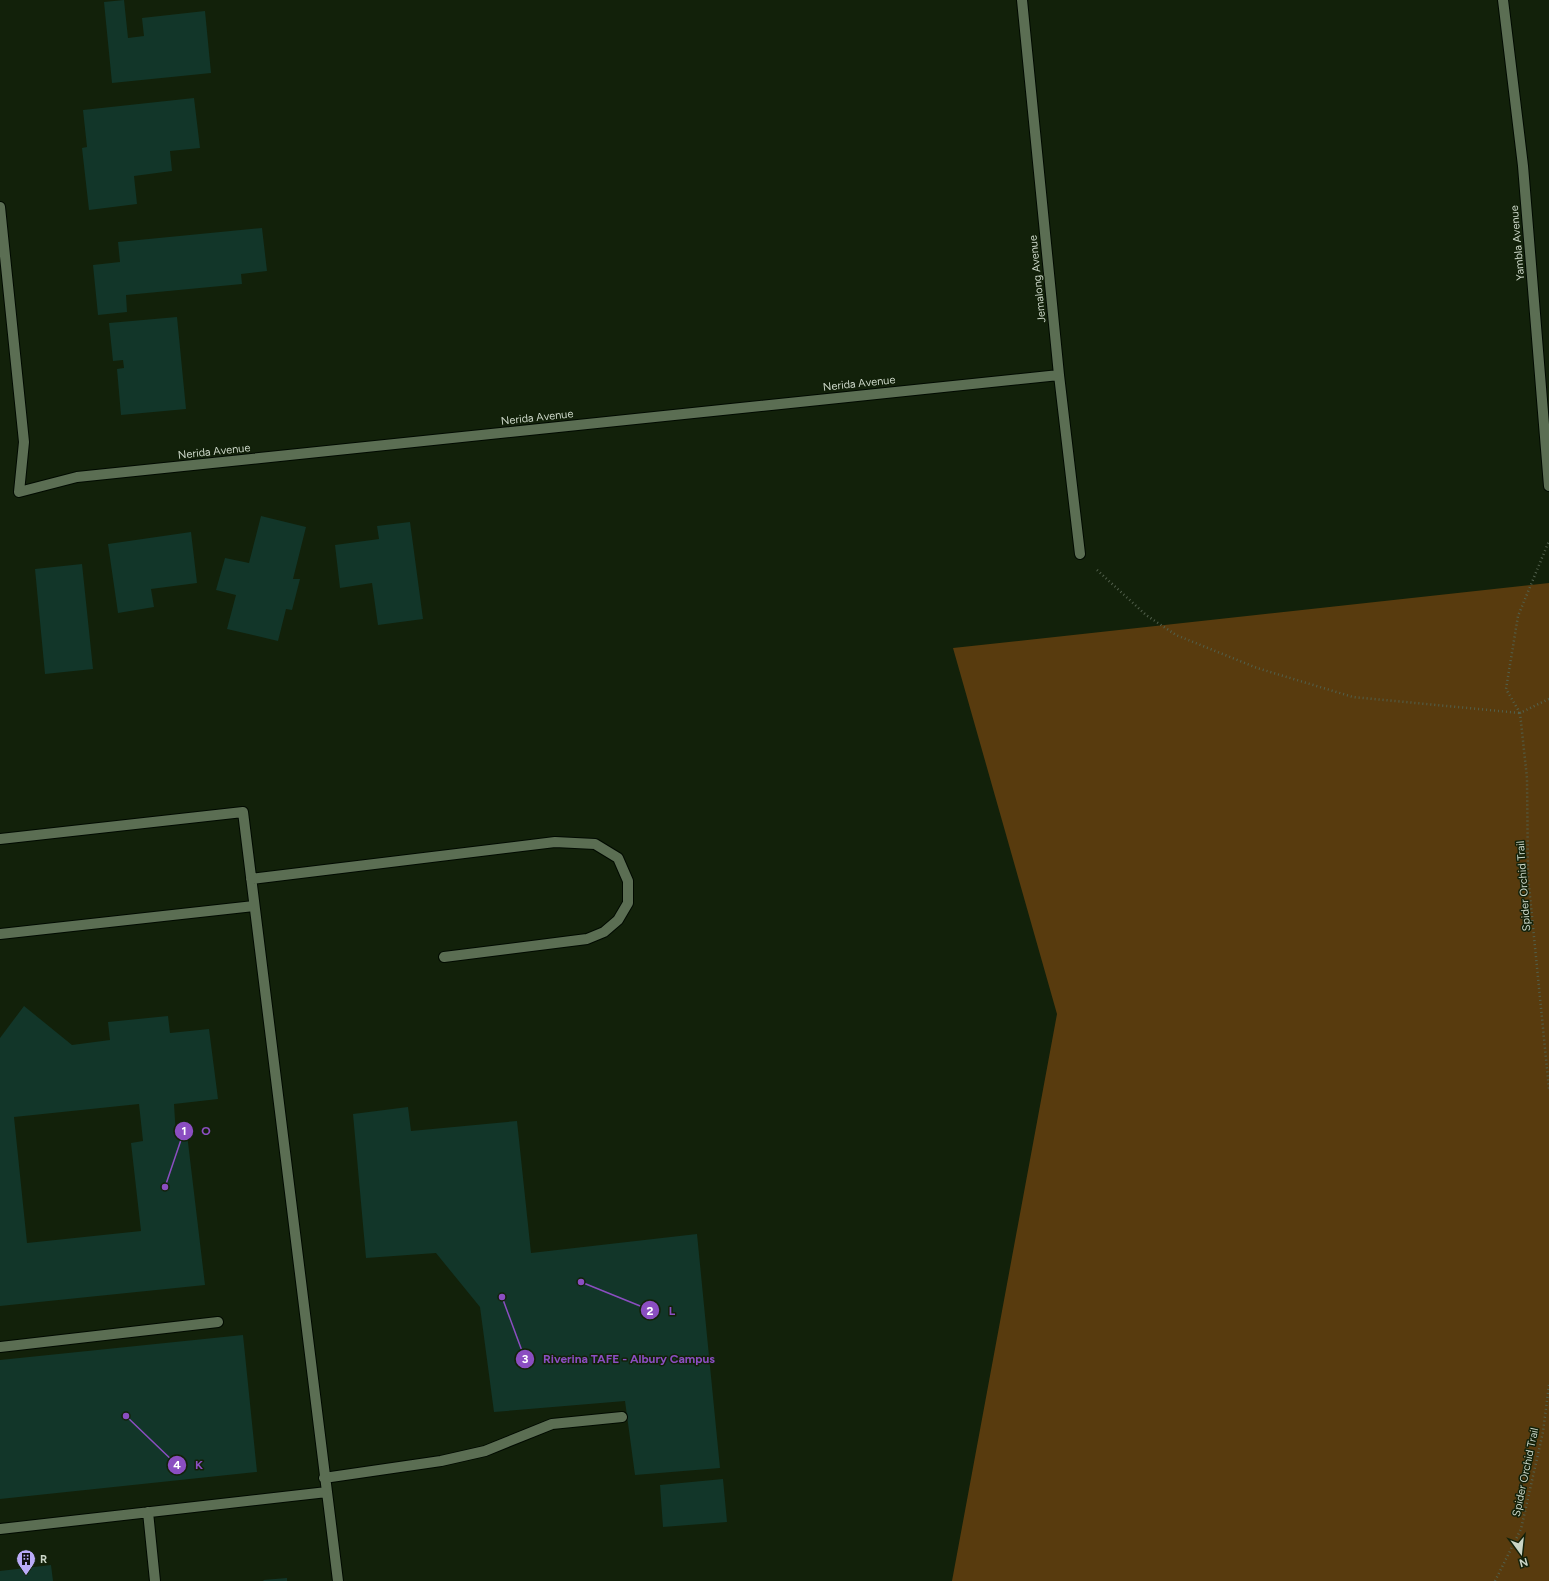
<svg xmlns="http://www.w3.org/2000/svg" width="1549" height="1581" font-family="Figtree,sans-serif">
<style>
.forest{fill:#583b0e}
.building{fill:#123629;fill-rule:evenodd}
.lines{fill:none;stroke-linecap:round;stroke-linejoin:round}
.minor-casing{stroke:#010a00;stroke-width:12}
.path{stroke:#52604c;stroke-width:2.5;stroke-dasharray:1 3;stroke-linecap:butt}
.minor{stroke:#5b6e53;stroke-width:10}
.labels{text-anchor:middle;stroke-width:3;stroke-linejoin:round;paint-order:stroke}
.street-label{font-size:11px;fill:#cbd6c7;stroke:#12210a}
.poi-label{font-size:11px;font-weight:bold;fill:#cbd6c7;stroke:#12210a;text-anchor:start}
.leader{fill:none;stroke:#8b4ec1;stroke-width:1.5}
.callout-dot{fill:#8b4ec1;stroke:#12210a;stroke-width:1.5}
.mark-label{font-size:12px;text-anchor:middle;font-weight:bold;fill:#fff}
.callout-label{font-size:12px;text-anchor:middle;font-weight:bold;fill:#8b4ec1;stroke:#12210a;stroke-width:3;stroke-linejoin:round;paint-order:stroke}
</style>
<rect width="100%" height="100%" fill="#12210a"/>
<path class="forest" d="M 1549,583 L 1549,1581 L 952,1581 L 1057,1014 L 953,648 Z"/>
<path class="building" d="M 124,0 L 128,38 L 144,36 L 142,18 L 205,11 L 211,73 L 112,83 L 104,2 Z
M 194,98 L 200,148 L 170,151 L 172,171 L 134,176 L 137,204 L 89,210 L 82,148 L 87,147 L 83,110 Z
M 262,228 L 267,271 L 241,274 L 242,284 L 126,295 L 127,312 L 98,315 L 93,265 L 120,262 L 118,242 Z
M 177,317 L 186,409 L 121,415 L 117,369 L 124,368 L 123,360 L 113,361 L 109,323 Z
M 261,516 L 306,527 L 293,579 L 300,579 L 292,610 L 286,609 L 278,641 L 227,629 L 236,595 L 216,590 L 225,558 L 249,563 Z
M 410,522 L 423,619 L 378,625 L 372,583 L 340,588 L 335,545 L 379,539 L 377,526 Z
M 191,532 L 197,583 L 151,589 L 154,607 L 118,613 L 108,544 Z
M 82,564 L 93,669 L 45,674 L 35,569 Z
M 24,1006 L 72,1045 L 110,1040 L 108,1022 L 168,1016 L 170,1033 L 209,1029 L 218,1099 L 174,1104 L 176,1137 L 187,1134 L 205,1285 L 0,1306 L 0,1038 ZM 139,1104 L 143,1141 L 131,1143 L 141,1231 L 27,1243 L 14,1117 Z
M 408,1107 L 411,1131 L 517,1121 L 531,1253 L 697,1234 L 720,1468 L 635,1475 L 625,1401 L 494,1412 L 480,1307 L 436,1253 L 366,1258 L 353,1114 Z
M 243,1335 L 257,1472 L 0,1499 L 0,1360 Z
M 723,1479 L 727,1522 L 663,1527 L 660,1485 Z
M 51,1565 L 53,1581 L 0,1581 L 0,1571 Z
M 287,1578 L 287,1581 L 264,1581 L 263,1580 Z"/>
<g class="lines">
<defs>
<path id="minor" d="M 1022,0 L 1059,375 L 1080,554
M 1503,0 L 1523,166 L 1549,486
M 0,207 L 24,442 L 19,492 L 77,477 L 1059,375
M 0,839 L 243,812 L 338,1581
M 251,879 L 555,842 L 595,844 L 618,858 L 628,881 L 628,903 L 618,920 L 604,932 L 587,939 L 444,957
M 0,934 L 254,906
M 0,1347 L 218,1322
M 324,1478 L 441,1461 L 485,1451 L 552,1424 L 622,1417
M 148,1512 L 155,1581
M 0,1529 L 327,1492"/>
</defs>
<use href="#minor" class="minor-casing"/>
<path class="path" d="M 1097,570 L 1146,615 L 1176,635 L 1257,668 L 1353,697 L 1520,713
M 1549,699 L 1520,713 L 1527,778 L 1528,876 L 1549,1089
M 1520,713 L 1506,689 L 1518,616 L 1549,541
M 1495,1581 L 1521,1529 L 1543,1432 L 1549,1385"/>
<use href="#minor" class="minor"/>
</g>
<defs>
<symbol id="building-pin" viewBox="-11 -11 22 30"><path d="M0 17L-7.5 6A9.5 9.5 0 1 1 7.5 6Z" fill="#b9abf7" stroke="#12210a"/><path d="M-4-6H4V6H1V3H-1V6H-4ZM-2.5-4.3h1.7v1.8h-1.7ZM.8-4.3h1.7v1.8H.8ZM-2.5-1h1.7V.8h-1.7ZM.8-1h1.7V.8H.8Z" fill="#111"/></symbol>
</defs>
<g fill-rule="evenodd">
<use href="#building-pin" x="15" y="1548" width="22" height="30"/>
</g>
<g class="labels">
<g class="street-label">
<text transform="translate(1517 243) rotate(-95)" y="4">Yambla Avenue</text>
<text transform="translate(1037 279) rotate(-96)" y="4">Jemalong Avenue</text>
<text transform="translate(859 383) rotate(-6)" y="4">Nerida Avenue</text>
<text transform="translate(537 417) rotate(-6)" y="4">Nerida Avenue</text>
<text transform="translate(214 451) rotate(-6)" y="4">Nerida Avenue</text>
<text transform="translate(1523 886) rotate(-94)" y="4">Spider Orchid Trail</text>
<text transform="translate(1525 1472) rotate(-78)" y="4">Spider Orchid Trail</text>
</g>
<g class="poi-label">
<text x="40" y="1563">R</text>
</g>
</g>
<path class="leader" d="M165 1187L184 1131M581 1282L650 1310M502 1297L525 1359M126 1416L177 1465"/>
<g class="callout-dot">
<circle cx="165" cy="1187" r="4"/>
<circle cx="581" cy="1282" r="4"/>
<circle cx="502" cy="1297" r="4"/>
<circle cx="126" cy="1416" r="4"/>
<circle cx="184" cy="1131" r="10"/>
<circle cx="650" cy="1310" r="10"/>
<circle cx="525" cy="1359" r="10"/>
<circle cx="177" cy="1465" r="10"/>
</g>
<g class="mark-label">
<text x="184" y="1135">1</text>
<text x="650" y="1315">2</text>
<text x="525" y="1363">3</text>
<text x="177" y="1469">4</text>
</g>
<g class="callout-label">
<text x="206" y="1135">O</text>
<text x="672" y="1315">L</text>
<text x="629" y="1363">Riverina TAFE - Albury Campus</text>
<text x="199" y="1469">K</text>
</g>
<g transform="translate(1521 1553) rotate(165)" stroke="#12210a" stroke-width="3" paint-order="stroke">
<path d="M0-3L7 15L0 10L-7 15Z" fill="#cbd6c7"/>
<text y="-6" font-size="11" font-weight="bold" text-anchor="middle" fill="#cbd6c7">N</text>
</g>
</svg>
